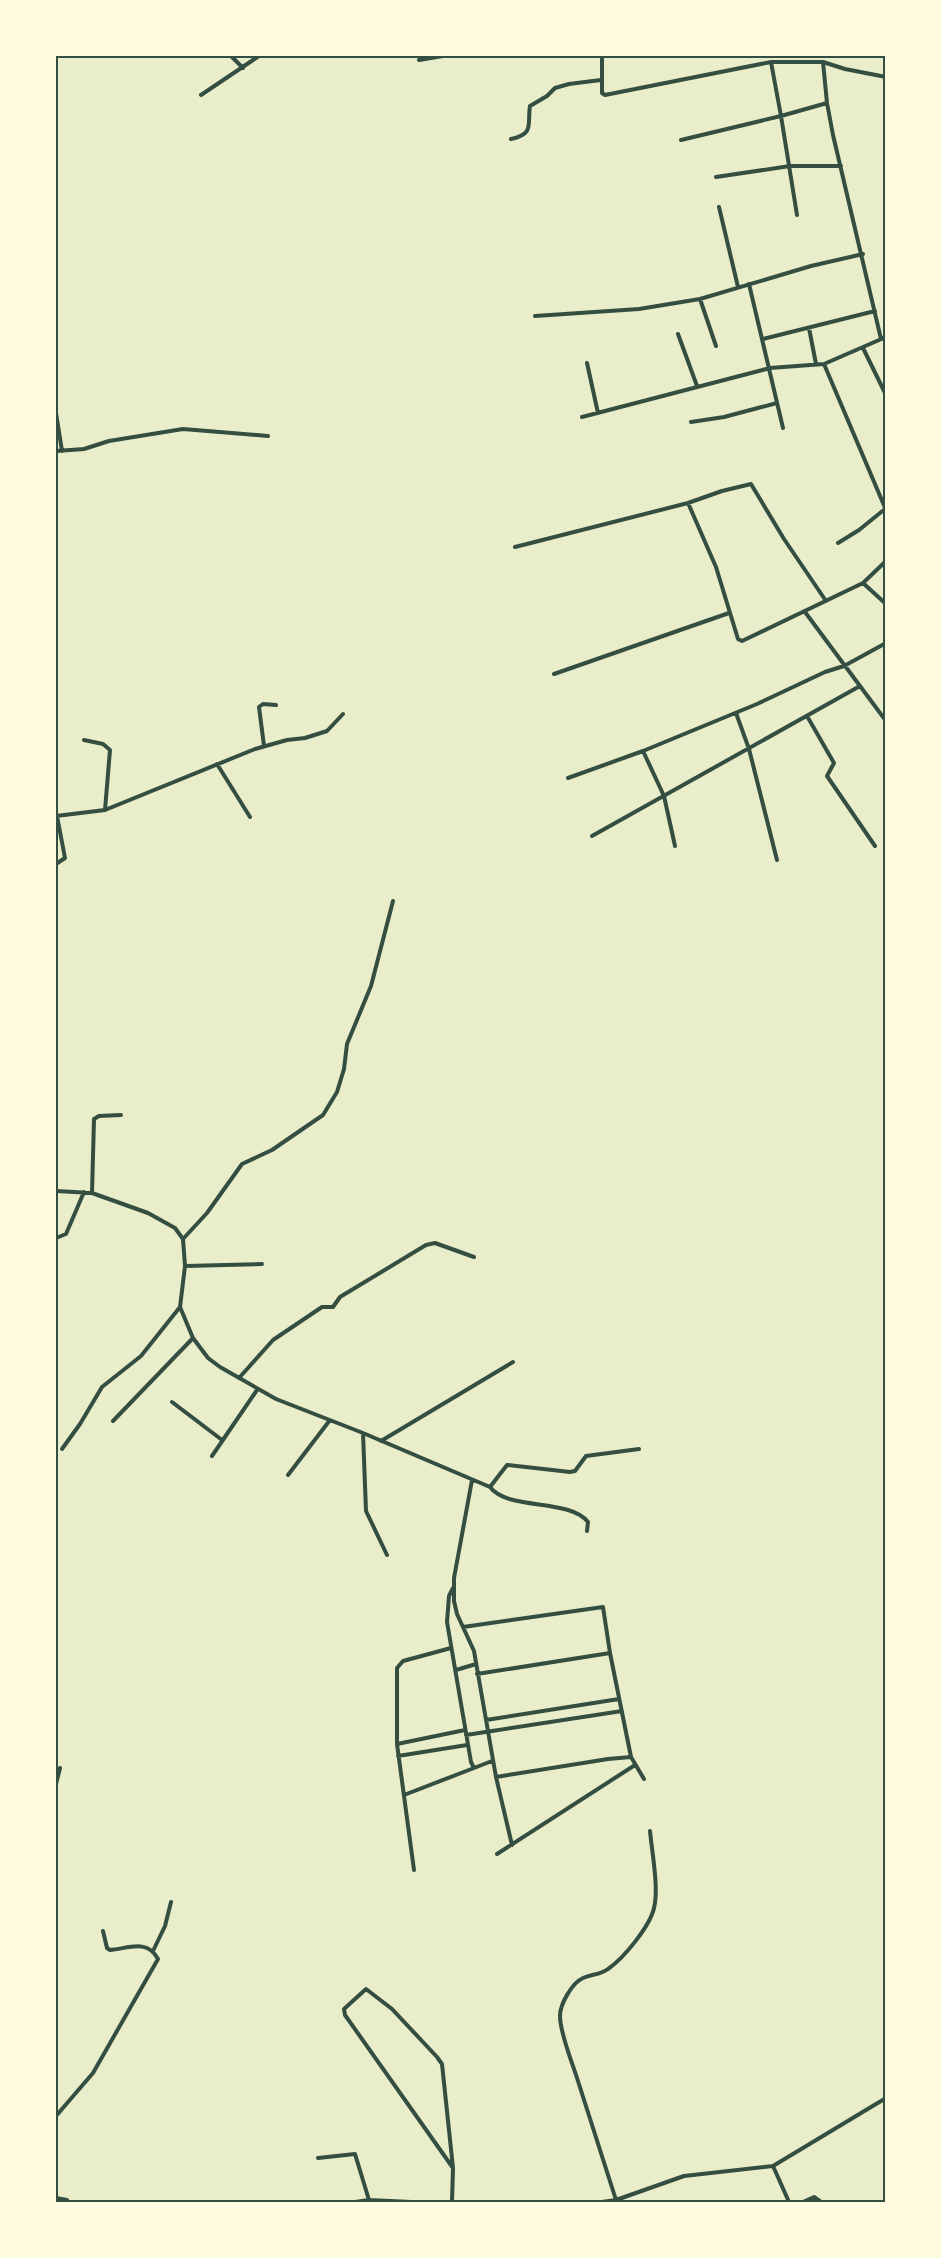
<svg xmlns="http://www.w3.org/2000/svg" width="941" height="2258" font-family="'PT Sans',sans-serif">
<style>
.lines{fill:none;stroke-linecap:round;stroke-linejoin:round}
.minor{stroke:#344e41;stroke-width:4}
.neatline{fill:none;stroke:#344e41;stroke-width:2}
</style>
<rect width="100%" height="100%" fill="#e9edc9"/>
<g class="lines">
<path class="minor" d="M 231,56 L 243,68
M 602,56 L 602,93 L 605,95 L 771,62 L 823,62 L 845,69 L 886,77
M 419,60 L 443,56
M 771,62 L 781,116 L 827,103
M 823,62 L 827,103 L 833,135 L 881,339
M 201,95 L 259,56
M 511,139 C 535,134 527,124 530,106 L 547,96 L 555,88 L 569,84 L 601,80
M 681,140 L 781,116 L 797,215
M 716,177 L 790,166 L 841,166
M 719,207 L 738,287
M 749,284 L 783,428
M 700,299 L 716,346
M 535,316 L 639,309 L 700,299 L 811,266 L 863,254
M 809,328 L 816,364
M 678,334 L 697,386
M 886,337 L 824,364 L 886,510
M 763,339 L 875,311
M 863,348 L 886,395
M 587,363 L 598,413
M 56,413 L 62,451
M 582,417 L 770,368 L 824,364
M 691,422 L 724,417 L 777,403
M 56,451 L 84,449 L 109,441 L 183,429 L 268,436
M 688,503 L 716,567 L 738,639 L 742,641 L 863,583 L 886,561
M 838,543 L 859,530 L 885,509
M 515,547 L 688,503 L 722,491 L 751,484 L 784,539 L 826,601
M 863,583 L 886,604
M 805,612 L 886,721
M 554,674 L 729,613
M 736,713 L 749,749 L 777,860
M 807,716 L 834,763 L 827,776 L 875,846
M 84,740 L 103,744 L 110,750 L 105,810
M 264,746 L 259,707 L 263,704 L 276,705
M 643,751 L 664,796 L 675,846
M 217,764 L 250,817
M 568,778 L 643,751 L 757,704 L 825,672 L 844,666 L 886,643
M 56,816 L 105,810 L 255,749 L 287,740 L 305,738 L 327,731 L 343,714
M 592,836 L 860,686
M 56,864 L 65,858 L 57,816
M 56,1191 L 92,1193 L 148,1213 L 175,1228 L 183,1239 L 185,1266 L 180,1307 L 193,1338 L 208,1358 L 220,1367 L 276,1399 L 363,1433 L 490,1487 C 508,1511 569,1498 588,1522 L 587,1531
M 92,1193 L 94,1119 L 99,1116 L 121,1115
M 56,1238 L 66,1234 L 84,1192
M 183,1239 L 207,1213 L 242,1164 L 272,1150 L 323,1115 L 337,1092 L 344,1069 L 347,1044 L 371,986 L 393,901
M 185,1266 L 262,1264
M 239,1378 L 273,1340 L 322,1307 L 333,1307 L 340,1297 L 426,1245 L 435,1243 L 474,1257
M 172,1402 L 222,1440
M 113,1421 L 193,1338
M 363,1433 L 366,1511 L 387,1555
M 381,1441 L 513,1362
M 62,1449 L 80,1424 L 102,1387 L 141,1356 L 180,1307
M 212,1456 L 257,1390
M 288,1475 L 330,1420
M 472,1480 L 454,1578 L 454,1601 L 457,1614 L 474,1651 L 496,1777 L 608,1759 L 631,1757 L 644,1779
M 490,1487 L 507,1465 L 570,1472 L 575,1471 L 586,1456 L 639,1449
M 453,1588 L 449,1596 L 447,1622 L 471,1762 L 474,1768 L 492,1761
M 463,1627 L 603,1607 L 610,1653 L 631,1757
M 456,1670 L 476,1664
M 477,1674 L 610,1653
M 486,1720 L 619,1699
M 466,1735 L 622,1711
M 397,1744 L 465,1730
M 398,1756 L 467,1745
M 496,1777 L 512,1845
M 56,1784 L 60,1768
M 404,1795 L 474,1768
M 497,1854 L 635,1765
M 414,1870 L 397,1744 L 397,1668 L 403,1661 L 451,1648
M 153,1951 L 165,1926 L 171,1902
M 56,2116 L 93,2073 L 158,1959 C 147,1938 127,1949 110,1950 L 107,1948 L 103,1931
M 318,2158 L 355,2154 L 369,2200
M 773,2166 L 789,2202
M 56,2198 L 67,2200
M 616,2200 C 603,2159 590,2119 577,2078 C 572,2062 560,2033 560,2016 C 560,2004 572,1983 583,1978 C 592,1974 600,1975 608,1969 C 624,1958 650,1926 654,1908 C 659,1888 652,1853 650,1831
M 355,2202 L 369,2200 L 411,2202
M 452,2202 L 453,2168 L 442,2064 L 437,2057 L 392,2009 L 366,1989 L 344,2009 L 345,2015 L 453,2168
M 602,2202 L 616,2200 L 684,2176 L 773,2166 L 886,2098
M 803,2202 L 814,2197 L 821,2202"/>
</g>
<rect width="941" height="2258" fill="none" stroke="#fefae0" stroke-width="114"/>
<rect x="57" y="57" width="827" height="2144" class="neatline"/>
</svg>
